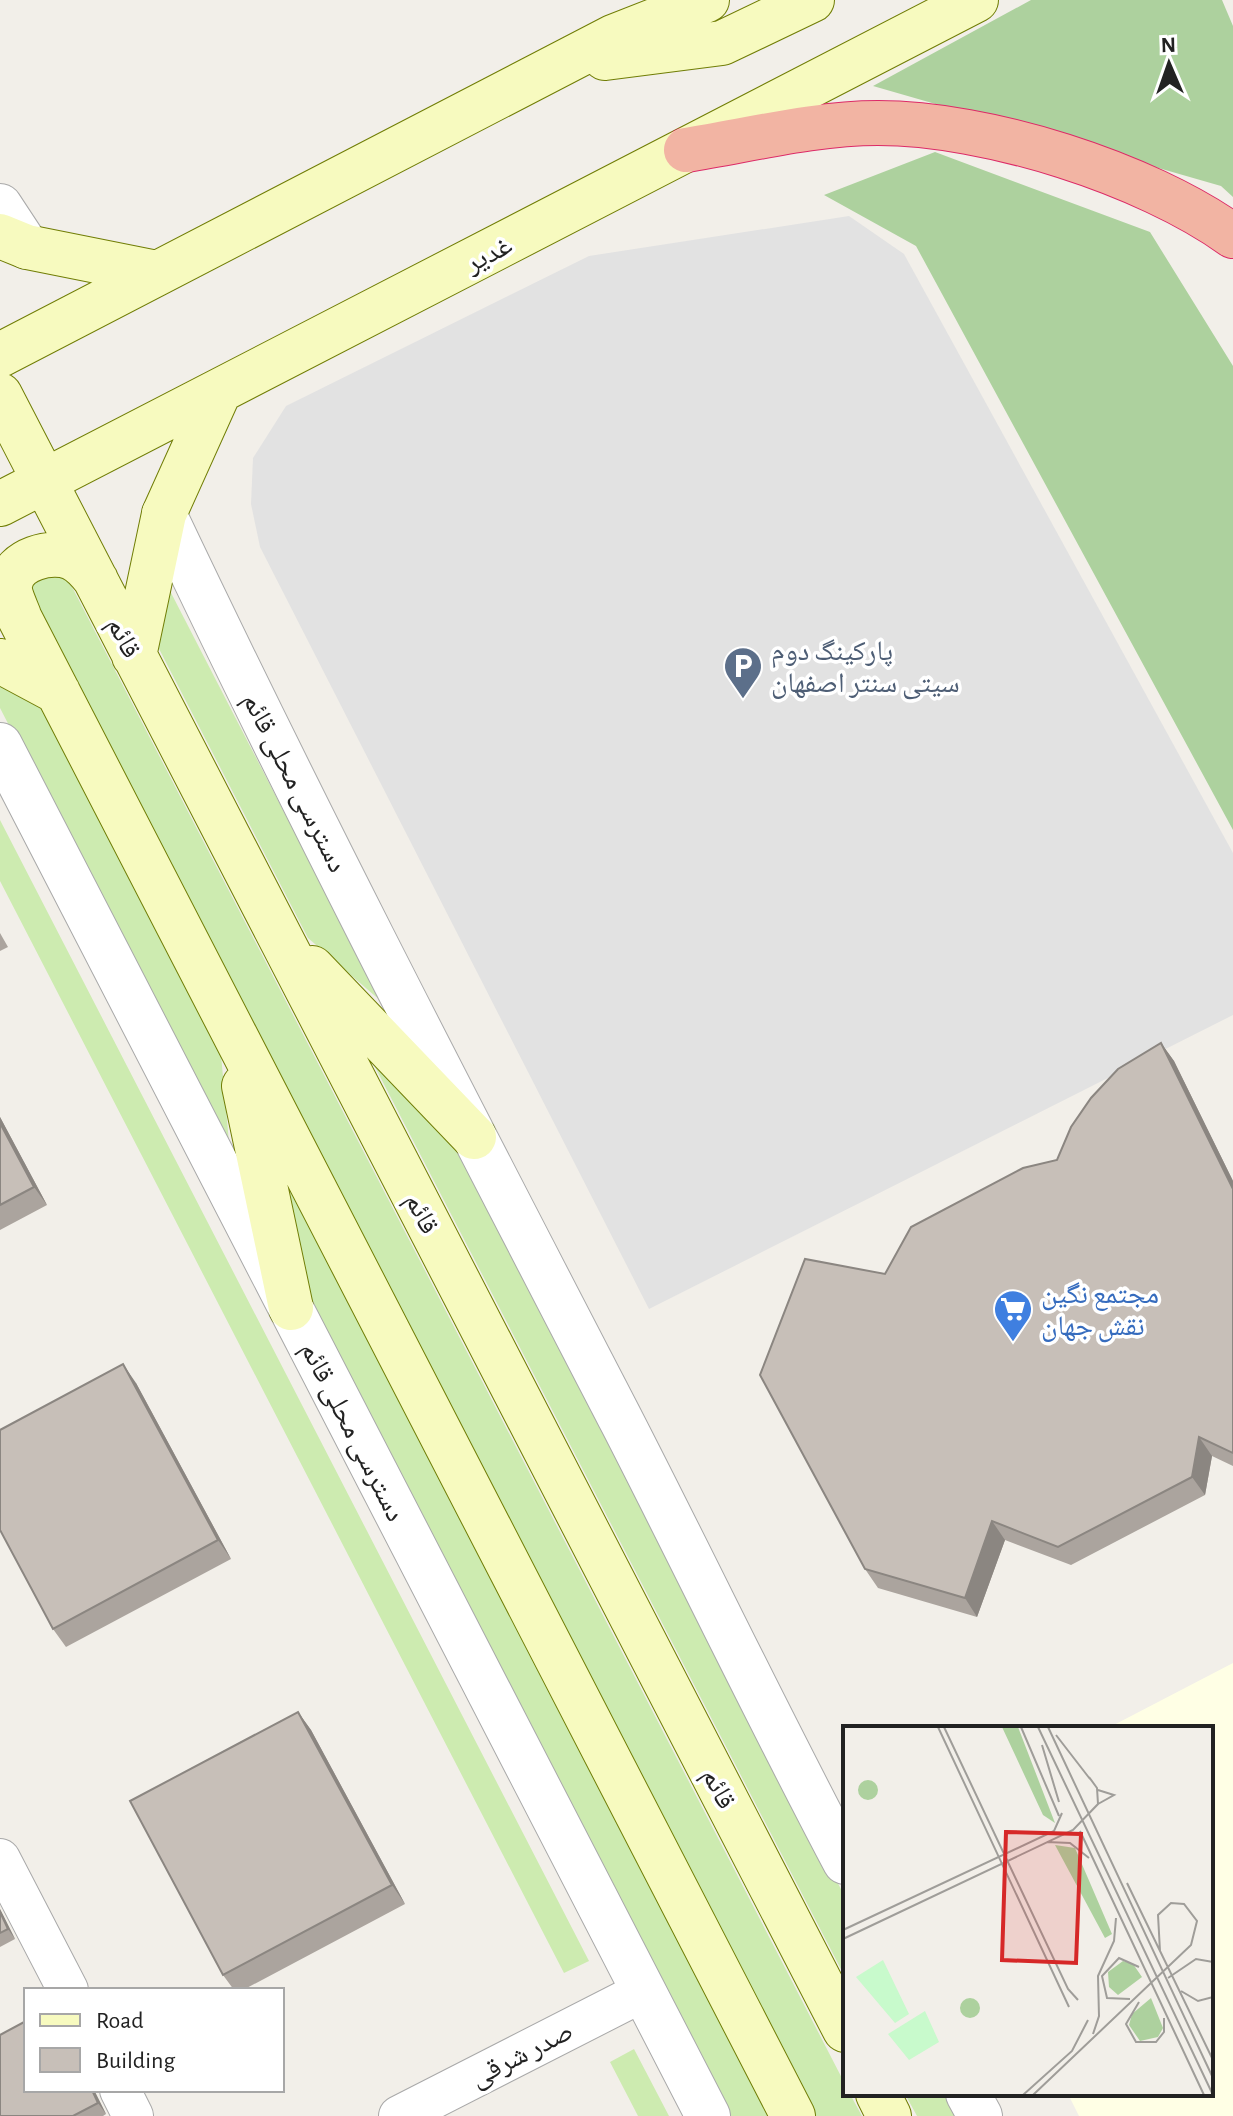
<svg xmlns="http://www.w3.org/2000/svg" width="1233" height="2116" font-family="'Alegreya Sans','Noto Naskh Arabic',sans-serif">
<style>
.education{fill:#ffffe5}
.grass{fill:#cdebb0}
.forest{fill:#add19e}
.parking{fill:#e2e2e2}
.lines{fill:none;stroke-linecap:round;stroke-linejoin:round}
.minor-casing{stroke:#a9a9a9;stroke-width:42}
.tertiary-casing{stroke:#a9a9a9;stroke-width:46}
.secondary-casing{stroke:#707d05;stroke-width:46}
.trunk-casing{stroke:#dc2a67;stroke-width:46}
.minor{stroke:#fff;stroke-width:40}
.tertiary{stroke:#fff;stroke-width:44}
.secondary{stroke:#f7fabf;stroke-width:44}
.trunk{stroke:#f2b4a3;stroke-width:44}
.wall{fill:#aba49e}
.shaded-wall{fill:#8b8681}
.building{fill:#c7bfb8;stroke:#8b8681;stroke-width:2}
.labels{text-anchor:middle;stroke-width:7;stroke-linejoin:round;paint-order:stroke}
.street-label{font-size:28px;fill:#222;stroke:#fff}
.service-label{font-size:28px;fill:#4e5e75;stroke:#fff;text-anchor:start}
.shop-label{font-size:28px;fill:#366cbe;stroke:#fff;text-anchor:start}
.inset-road{fill:none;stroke:#9f9d99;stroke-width:2}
.view{fill:#d62828;fill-opacity:0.15;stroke:#d62828;stroke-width:4}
.inset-edge{fill:none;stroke:#222;stroke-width:4}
</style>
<rect width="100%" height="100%" fill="#f2efe9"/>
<path class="education" d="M 1233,1663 L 1233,2116 L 1079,2116 L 1068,2094 L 1211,2094 L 1211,1728 L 1108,1728 Z"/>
<path class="grass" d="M 61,574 L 70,583 L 845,2084 L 845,2094 L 850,2094 L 862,2116 L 810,2116 L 29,604 L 30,581 Z
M 168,587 L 382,1002 L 308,938 L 156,643 Z
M 0,685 L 38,702 L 221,1055 L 230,1153 L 0,708 Z
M 0,820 L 589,1961 L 564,1973 L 0,881 Z
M 374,1065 L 456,1143 L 845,1897 L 845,1977 Z
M 288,1179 L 772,2116 L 731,2116 L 305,1291 Z
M 634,2049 L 669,2116 L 638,2116 L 610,2062 Z
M 905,2094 L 947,2094 L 958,2116 L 917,2116 Z"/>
<path class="forest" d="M 1031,0 L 1222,0 L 1233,26 L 1233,197 L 1221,186 L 873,86 Z
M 935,152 L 1150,232 L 1233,366 L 1233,830 L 916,246 L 824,195 Z"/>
<path class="parking" d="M 849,216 L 904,254 L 1233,853 L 1233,1015 L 649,1309 L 260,547 L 251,504 L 253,458 L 286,406 L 589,256 Z"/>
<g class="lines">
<defs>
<path id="minor" d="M 0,1859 L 68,1990
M 120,2090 L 133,2116
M 399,2116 L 644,1991"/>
<path id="tertiary" d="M 0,206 L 27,247
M 164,514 C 309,820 466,1121 622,1422 C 697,1568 768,1717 845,1862
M 0,745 L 708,2116
M 968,2094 L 980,2116"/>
<path id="secondary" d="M 605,58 L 722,43 L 812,0
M 0,236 L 27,247 L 157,273
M 0,355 L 613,37 L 707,0
M 0,395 L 845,2030
M 0,504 L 976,0
M 0,580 L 793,2116
M 19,616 C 16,608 9,594 10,585 C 13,559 52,549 72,558 C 83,563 89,571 96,580
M 134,656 L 164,514 L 219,392
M 0,661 L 58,692
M 312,968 L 474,1137
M 244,1086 L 291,1308
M 878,2094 L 889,2116"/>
<path id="trunk" d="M 686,150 C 749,140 814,123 878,123 C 987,123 1145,173 1233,236"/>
</defs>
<use href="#minor" class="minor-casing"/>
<use href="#tertiary" class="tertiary-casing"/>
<use href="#secondary" class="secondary-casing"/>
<use href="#trunk" class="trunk-casing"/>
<use href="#minor" class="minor"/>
<use href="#tertiary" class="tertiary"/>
<use href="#secondary" class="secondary"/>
<use href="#trunk" class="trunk"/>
</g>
<path class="wall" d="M 0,933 L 8,947 L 0,951 Z
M 1161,1043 L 1174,1061 L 1233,1181 L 1233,1466 L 1212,1456 L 1205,1495 L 1071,1565 L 1005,1540 L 977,1617 L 878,1588 L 865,1569 L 885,1274 L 1057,1160 Z
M 0,1117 L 47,1205 L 0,1230 Z
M 136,1383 L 231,1559 L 66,1647 L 53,1629 Z
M 298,1712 L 311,1730 L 405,1904 L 243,1990 L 234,1990 L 223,1975 Z
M 0,1909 L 15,1939 L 0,1947 Z
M 94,2090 L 106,2114 L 103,2116 L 0,2116 Z"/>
<path class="shaded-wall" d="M 1161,1043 L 1174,1061 L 1233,1181 L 1233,1189 Z
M 0,1117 L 47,1205 L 34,1187 L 0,1123 Z
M 123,1364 L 136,1383 L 231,1559 L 218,1540 Z
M 1199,1437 L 1212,1456 L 1205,1495 L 1192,1477 Z
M 992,1521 L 1005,1540 L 977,1617 L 965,1598 Z
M 298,1712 L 311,1730 L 405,1904 L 392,1885 Z
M 0,1909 L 15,1939 L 8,1929 L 0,1912 Z
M 92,2090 L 94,2090 L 106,2114 L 98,2103 Z"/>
<path class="building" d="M 1161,1043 L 1233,1189 L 1233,1453 L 1199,1437 L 1192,1477 L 1058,1547 L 992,1521 L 965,1598 L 865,1569 L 760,1375 L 805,1259 L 885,1274 L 911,1227 L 1023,1168 L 1057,1160 L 1071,1127 L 1091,1098 L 1118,1069 Z
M 0,1123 L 34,1187 L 0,1205 Z
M 123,1364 L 218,1540 L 53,1629 L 0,1530 L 0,1430 Z
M 298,1712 L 392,1885 L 223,1975 L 130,1801 Z
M 0,1912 L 8,1929 L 0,1933 Z
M 26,2021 L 26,2090 L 92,2090 L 98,2103 L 73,2116 L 0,2116 L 0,2035 Z"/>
<defs>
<symbol id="parking-pin" viewBox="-11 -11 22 30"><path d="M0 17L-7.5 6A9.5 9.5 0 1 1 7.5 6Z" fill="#5c6f8a" stroke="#fff"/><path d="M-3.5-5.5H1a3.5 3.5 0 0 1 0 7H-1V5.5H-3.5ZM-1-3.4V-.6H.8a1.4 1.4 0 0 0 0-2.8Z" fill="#fff"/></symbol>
<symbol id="supermarket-pin" viewBox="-11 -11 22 30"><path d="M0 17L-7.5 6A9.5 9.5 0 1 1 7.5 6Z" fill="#3f7fe0" stroke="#fff"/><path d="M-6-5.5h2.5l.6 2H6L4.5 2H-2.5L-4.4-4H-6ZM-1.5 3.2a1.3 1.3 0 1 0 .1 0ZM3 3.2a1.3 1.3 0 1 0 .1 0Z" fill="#fff"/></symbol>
</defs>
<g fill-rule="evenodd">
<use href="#parking-pin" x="721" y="644" width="44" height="60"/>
<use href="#supermarket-pin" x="991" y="1287" width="44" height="60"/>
</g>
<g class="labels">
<g class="street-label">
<text transform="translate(488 253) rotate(-27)" y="10">غدیر</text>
<text transform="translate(125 637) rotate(63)" y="10">قائم</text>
<text transform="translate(296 782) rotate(63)" y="10">دسترسی محلی قائم</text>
<text transform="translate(423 1213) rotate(63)" y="10">قائم</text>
<text transform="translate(354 1431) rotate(63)" y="10">دسترسی محلی قائم</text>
<text transform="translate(720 1788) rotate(63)" y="10">قائم</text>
<text transform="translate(521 2053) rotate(-27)" y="10">صدر شرقی</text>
</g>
<g class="service-label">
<text x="771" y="660">پارکینگ دوم<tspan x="771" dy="32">سیتی سنتر اصفهان</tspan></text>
</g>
<g class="shop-label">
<text x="1041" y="1303">مجتمع نگین<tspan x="1041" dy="32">نقش جهان</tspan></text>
</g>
</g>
<g transform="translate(843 1726)">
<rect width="370" height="370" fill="#f2efe9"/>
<path d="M 159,1 L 175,1 L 212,97 L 200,89 ZM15 64a10 10 0 1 1 20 0a10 10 0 1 1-20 0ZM 212,119 L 232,122 L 269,208 L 262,212 ZM 280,235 L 290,238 L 299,251 L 275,269 L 266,261 L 265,246 ZM117 282a10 10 0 1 1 20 0a10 10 0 1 1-20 0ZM 308,272 L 320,302 L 315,311 L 297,315 L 286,299 L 289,288 Z" fill="#add19e"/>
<path d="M 40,234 L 66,288 L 52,297 L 13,251 ZM 82,285 L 96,316 L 66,334 L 45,308 Z" fill="#c8facc"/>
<path class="inset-road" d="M 95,1 L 226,281M 101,1 L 225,263 L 235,274M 178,1 L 216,90M 195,1 L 370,369M 205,1 L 370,352M 213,9 L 247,53M 199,19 L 216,76M 255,64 L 271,69 L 255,78M 237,105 L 361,369M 204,116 L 227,117 L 246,132M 284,157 L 370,334M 0,204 L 211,105 L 219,87M 0,213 L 230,104 L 255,78 L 254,62 L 246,51M 325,252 L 353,233 L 370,236M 338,265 L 355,275 L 370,271M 287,273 L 264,272 L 259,250 L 276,232 L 296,241M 296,276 L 283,298 L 293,316 L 313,316 L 321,306 L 321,292M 250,308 L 256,290 L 255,250 L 271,215 L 273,192M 180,369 L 229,325 L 245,294M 190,369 L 348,219 L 354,195 L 341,178 L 328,177 L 315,189 L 317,225"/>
<path class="view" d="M 163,106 L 238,108 L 233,237 L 159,234 Z"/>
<rect width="370" height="370" class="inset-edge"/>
</g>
<rect x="24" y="1988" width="260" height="104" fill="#ffffff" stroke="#a7a7a7" stroke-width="2"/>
<rect x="40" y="2014" width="40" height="12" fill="#f7fabf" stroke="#a7a7a7" stroke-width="2"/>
<text x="96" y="2028" font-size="24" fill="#222222">Road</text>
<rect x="40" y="2048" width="40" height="24" fill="#c7bfb8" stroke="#a7a7a7" stroke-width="2"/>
<text x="96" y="2068" font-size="24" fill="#222222">Building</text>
<g transform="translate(1169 64) rotate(358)" stroke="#ffffff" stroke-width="6" paint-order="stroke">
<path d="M0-6L14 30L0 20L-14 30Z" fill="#222222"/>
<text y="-12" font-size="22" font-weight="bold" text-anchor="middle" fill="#222222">N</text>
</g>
</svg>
